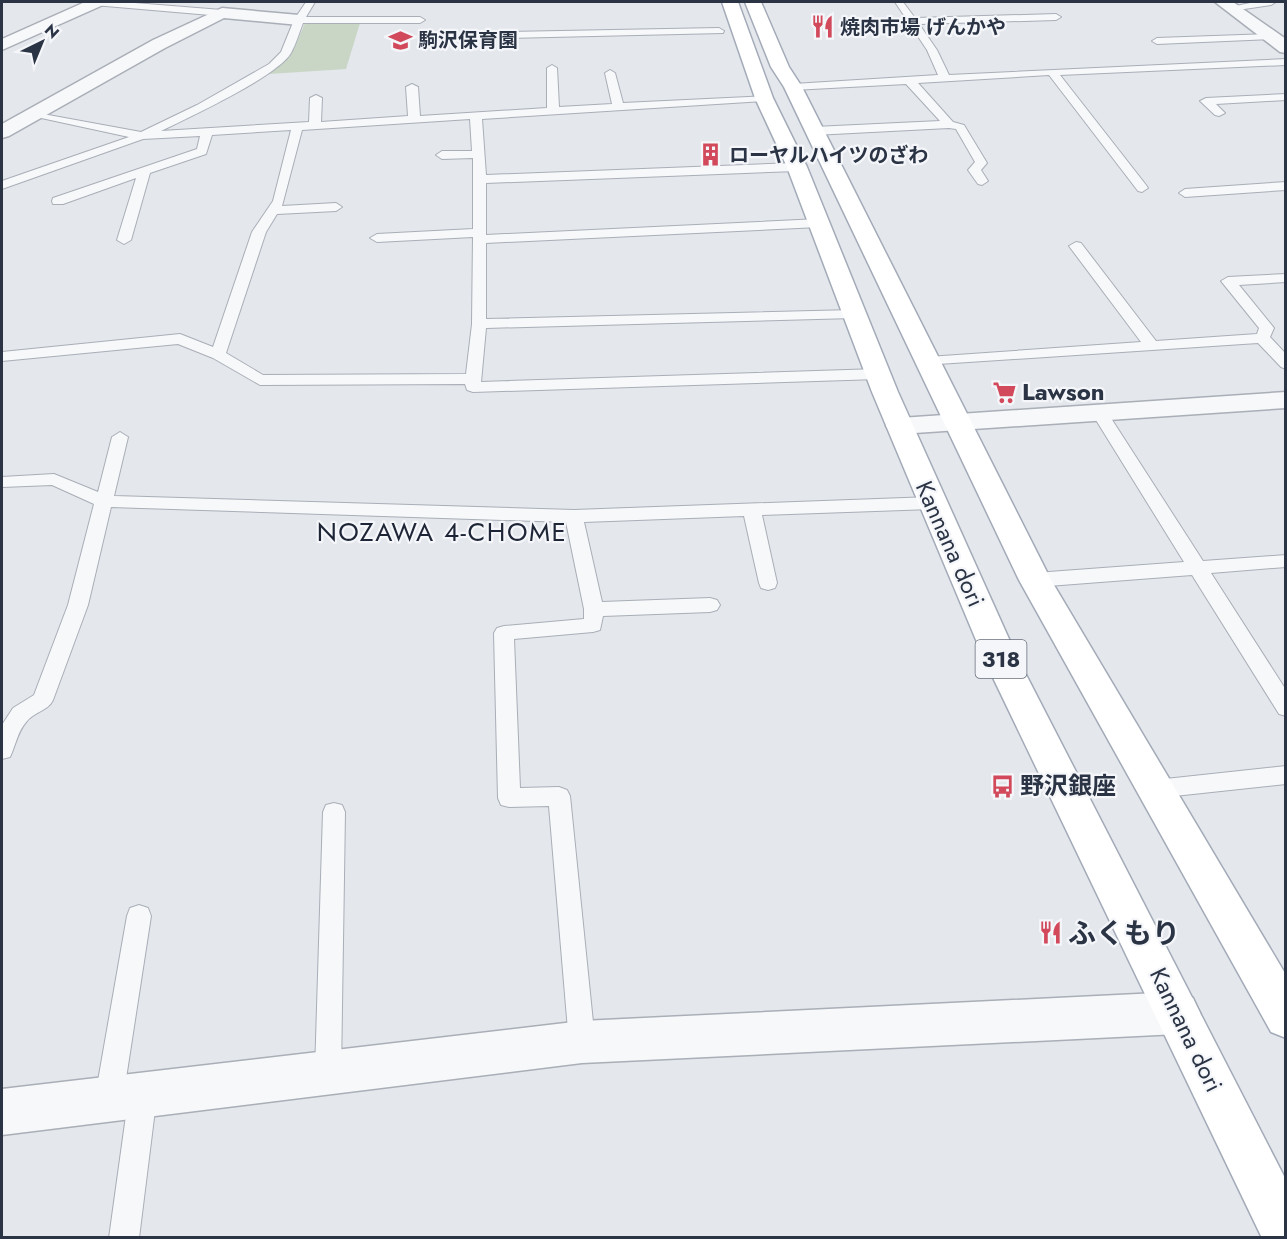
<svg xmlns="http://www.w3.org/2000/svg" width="1287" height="1239" font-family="Jost,'Noto Sans JP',sans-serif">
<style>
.green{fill:#c9d6c5}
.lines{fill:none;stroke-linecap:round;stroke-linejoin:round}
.lane-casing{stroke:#a9aeb7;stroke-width:2}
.street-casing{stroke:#a9aeb7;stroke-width:3}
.primary-casing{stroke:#a3abb8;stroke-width:3}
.lane{fill:#f7f8fa;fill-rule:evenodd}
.street{fill:#f7f8fa;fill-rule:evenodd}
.primary{fill:#fff;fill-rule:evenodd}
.labels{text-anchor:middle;stroke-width:4.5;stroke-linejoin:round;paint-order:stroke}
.far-poi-label{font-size:20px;font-weight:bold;fill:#2b3445;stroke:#f4f6f9;text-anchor:start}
.shield{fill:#f4f6f9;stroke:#676e7b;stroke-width:1.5}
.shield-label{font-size:22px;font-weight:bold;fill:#2b3445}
.poi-label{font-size:24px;font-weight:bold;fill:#2b3445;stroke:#f4f6f9;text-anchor:start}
.street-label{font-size:24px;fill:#2b3445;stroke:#f4f6f9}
.neighbourhood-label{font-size:26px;letter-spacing:1.5px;fill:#1d2536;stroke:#f4f6f9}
.near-poi-label{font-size:28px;font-weight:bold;fill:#2b3445;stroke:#f4f6f9;text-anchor:start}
</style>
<rect width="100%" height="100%" fill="#e4e7ec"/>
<path class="green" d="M 305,23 L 360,23 L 346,69 L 269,74 C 290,58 295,47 305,23 Z"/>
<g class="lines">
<defs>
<path id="lane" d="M 89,2 L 122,2 L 222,10 L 227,13 L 222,16 L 94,5 Z
M 306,2 L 315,2 L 306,17 L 420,17 L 425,20 L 420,23 L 303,23 C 299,33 296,44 291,53 C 278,76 188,118 161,131 L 309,122 L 310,98 L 316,95 L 322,98 L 321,122 L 408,116 L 406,87 L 412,84 L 418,87 L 420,116 L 547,108 L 547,68 L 552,65 L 557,68 L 559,107 L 612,104 L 605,73 L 610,70 L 615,73 L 623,103 L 768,96 L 768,100 L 764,101 L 482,119 L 486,175 L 797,163 L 803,167 L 797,171 L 486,183 L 486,235 L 819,219 L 826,223 L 819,227 L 486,243 L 486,319 L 854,310 L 861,314 L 854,318 L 486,328 L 481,382 L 878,369 L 886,374 L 878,379 L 473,392 L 467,390 L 465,384 L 260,385 L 213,358 L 178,344 L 2,361 L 2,352 L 180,334 L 213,347 L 252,232 L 273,201 L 291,130 L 212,135 L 206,154 L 150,173 L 131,240 L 124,244 L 117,240 L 136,178 L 63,204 L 53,204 L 52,201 L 53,198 L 197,149 L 200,136 L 143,139 L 2,189 L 2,181 L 129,137 L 32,116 L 32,112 L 141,132 L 197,105 L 269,64 L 281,52 L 294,20 ZM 470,119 L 472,151 L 442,151 L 436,155 L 442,159 L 473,158 L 473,229 L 377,234 L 370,238 L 377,242 L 473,237 L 472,324 L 466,374 L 263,375 L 226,353 L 266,232 L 277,214 L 336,211 L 342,207 L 336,203 L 282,206 L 302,130 Z
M 895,2 L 903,2 L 915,18 L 1056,14 L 1061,17 L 1056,20 L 919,24 L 937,50 L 949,75 L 1286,59 L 1286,65 L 1060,75 L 1146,185 L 1148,188 L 1142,192 L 1138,191 L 1049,75 L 918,83 L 953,122 L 964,125 L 987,163 L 981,170 L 988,181 L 982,185 L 978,184 L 968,170 L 975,162 L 956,129 L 949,128 L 814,135 L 808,131 L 814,127 L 940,121 L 906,84 L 793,90 L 787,87 L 793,84 L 938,75 L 927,50 Z
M 1255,2 L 1276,2 L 1271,5 L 1231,11 L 1226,8 Z
M 719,28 L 724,31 L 723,33 L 506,38 L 501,35 L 506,32 Z
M 1270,34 L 1274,35 L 1274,39 L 1157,44 L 1152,41 L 1157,38 Z
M 1286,94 L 1286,100 L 1216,104 L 1225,113 L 1219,116 L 1215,115 L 1200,101 L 1206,98 Z
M 1286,182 L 1286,190 L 1185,197 L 1179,193 L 1185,189 Z
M 1076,242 L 1081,243 L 1156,341 L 1257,334 L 1259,328 L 1221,281 L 1228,277 L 1286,274 L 1286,282 L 1239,285 L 1274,328 L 1270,337 L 1286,354 L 1286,369 L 1281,367 L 1258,343 L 923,365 L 920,362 L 928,357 L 1141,342 L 1069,246 Z
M 1099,407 L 1107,412 L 1203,561 L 1286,555 L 1286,567 L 1211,573 L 1286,690 L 1286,716 L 1279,714 L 1192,575 L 1035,587 L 1028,585 L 1026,580 L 1028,575 L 1035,573 L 1184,562 L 1091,412 Z
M 120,432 L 128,437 L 114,496 L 574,510 L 932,497 L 938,499 L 941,503 L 938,507 L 932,509 L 762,515 L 777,583 L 775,588 L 768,590 L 761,588 L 759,583 L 744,516 L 584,522 L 602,602 L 710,598 L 717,600 L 720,605 L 717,610 L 710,612 L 603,616 L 600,630 L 593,632 L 514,639 L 520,788 L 559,787 L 567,790 L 570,796 L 595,1042 L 591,1051 L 582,1055 L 573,1051 L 569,1042 L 549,806 L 509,807 L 501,805 L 498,798 L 494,633 L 497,628 L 504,626 L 584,619 L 584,609 L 566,522 L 111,507 L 88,605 L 53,700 C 48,711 34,712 27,721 C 17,732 16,745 10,757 L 2,759 L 2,725 L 13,708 L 34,695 L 68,605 L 94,504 L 52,485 L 2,487 L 2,477 L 54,474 L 98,492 L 112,437 Z
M 1286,766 L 1286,784 L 1156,798 L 1148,795 L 1145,789 L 1148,783 L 1156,780 Z
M 334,803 L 342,805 L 345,812 L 341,1072 L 337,1081 L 328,1085 L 319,1081 L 315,1072 L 323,812 L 326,805 Z
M 139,905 L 148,908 L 151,916 L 123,1098 L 119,1108 L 109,1112 L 99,1108 L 95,1098 L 127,916 L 130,908 Z
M 143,1081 L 153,1084 L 157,1094 L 139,1238 L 109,1238 L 129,1094 L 133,1084 Z"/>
<path id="street" d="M 85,2 L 105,2 L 103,5 L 2,50 L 2,39 Z
M 1215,2 L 1233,2 L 1286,39 L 1286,53 L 1280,52 Z
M 222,8 L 299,15 L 307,20 L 299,25 L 224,18 L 165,48 L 9,136 L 2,138 L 2,124 L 153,40 Z
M 1286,392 L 1286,408 L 900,434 L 890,432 L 886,426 L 890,420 L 900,418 Z
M 1178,992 L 1193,998 L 1200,1013 L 1193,1028 L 1178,1034 L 582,1063 L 2,1135 L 2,1089 L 582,1021 Z"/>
<path id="primary" d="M 722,2 L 738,2 L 773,98 L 807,167 L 898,392 L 1018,659 L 1286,1180 L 1286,1238 L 1262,1238 L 984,659 L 872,392 L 787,167 L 755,98 Z
M 745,2 L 761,2 L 789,67 L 802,87 L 1051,580 L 1286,975 L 1286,1038 L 1271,1032 L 1019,580 L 784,87 L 771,67 Z"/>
</defs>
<use href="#lane" class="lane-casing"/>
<use href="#street" class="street-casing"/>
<use href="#primary" class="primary-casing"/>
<use href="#lane" class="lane"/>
<use href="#street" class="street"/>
<use href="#primary" class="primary"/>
</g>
<defs>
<symbol id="restaurant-bare" viewBox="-9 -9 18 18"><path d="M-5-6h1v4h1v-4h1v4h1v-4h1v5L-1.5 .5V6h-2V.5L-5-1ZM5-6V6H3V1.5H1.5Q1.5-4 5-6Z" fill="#d1495b" stroke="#f4f6f9" stroke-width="2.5" paint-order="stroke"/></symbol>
<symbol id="school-bare" viewBox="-9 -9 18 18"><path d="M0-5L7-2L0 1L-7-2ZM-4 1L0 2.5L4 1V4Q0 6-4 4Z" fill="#d1495b" stroke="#f4f6f9" stroke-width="2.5" paint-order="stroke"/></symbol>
<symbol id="building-bare" viewBox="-9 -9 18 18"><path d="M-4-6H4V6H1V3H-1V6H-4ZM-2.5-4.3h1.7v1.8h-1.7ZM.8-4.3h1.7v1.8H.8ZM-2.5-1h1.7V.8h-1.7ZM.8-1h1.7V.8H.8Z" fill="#d1495b" stroke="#f4f6f9" stroke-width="2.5" paint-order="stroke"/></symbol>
<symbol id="supermarket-bare" viewBox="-9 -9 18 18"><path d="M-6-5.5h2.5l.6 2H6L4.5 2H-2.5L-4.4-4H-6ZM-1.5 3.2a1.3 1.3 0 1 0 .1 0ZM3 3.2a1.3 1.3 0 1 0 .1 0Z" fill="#d1495b" stroke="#f4f6f9" stroke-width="2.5" paint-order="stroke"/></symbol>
<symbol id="bus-bare" viewBox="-9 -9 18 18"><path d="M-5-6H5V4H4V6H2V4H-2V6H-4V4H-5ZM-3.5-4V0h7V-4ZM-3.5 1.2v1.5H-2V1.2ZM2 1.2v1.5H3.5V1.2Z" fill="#d1495b" stroke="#f4f6f9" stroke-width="2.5" paint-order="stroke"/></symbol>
</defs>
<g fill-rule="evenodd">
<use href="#restaurant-bare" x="806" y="10" width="33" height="33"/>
<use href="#school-bare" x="384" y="24" width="33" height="33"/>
<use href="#building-bare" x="694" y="138" width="33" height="33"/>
<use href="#supermarket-bare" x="988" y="376" width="33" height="33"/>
<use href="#bus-bare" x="986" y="770" width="33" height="33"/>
<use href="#restaurant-bare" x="1034" y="916" width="33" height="33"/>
</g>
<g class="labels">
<g class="far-poi-label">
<text x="840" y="34">焼肉市場 げんかや</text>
<text x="418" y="47">駒沢保育園</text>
<text x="729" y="162">ローヤルハイツのざわ</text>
</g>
<rect class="shield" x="975.5" y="640" width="51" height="38" rx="4.5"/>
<g class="shield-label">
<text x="1001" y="667">318</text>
</g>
<g class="poi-label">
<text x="1022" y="400">Lawson</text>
<text x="1020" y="794">野沢銀座</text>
</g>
<g class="street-label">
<text transform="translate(950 544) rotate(66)" y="8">Kannana dori</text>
<text transform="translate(1186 1030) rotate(64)" y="8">Kannana dori</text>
</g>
<g class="neighbourhood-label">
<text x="442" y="541">NOZAWA 4-CHOME</text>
</g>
<g class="near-poi-label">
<text x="1068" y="943">ふくもり</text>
</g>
</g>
<rect width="1287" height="1239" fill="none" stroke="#2b3445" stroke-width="6"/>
<g transform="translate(42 42) rotate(43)" stroke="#f4f6f9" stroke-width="4.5" paint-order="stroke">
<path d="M0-4.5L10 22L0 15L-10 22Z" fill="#2b3445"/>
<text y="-9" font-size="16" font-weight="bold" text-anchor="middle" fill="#2b3445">N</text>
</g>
</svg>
